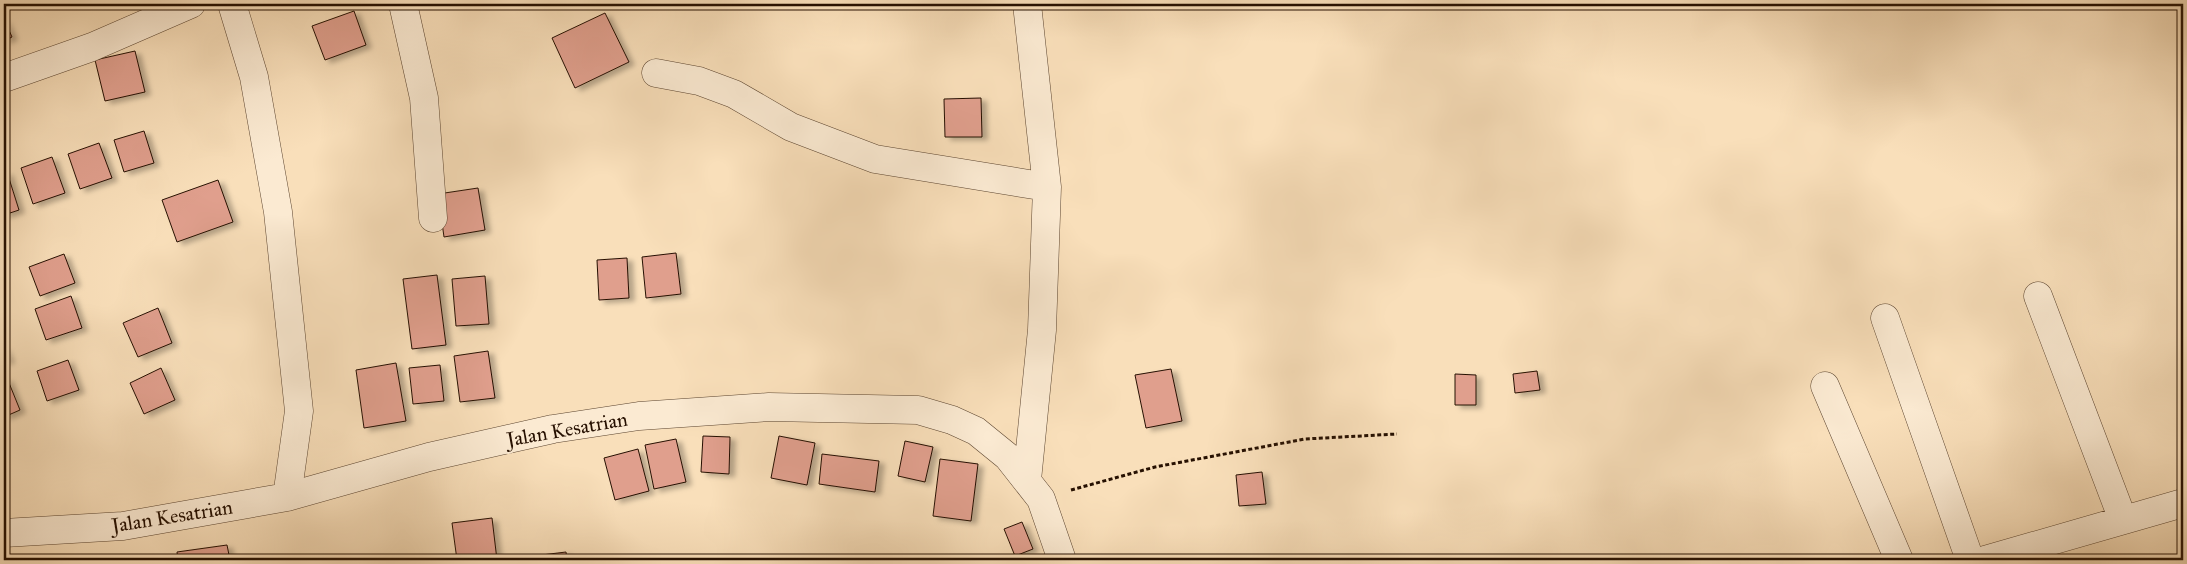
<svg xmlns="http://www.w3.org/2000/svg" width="2187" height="564" font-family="'IM FELL Great Primer',serif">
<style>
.building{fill:#e09f8d;stroke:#261001;filter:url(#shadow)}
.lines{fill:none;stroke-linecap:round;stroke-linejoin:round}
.minor-casing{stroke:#5b442f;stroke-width:29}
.path{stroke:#261001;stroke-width:3;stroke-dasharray:4 2.5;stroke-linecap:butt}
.minor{stroke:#fbead2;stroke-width:28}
.labels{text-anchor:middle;stroke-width:4;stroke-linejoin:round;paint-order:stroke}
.street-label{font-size:20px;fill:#261001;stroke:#fbead2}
</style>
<defs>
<filter id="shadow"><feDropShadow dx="5.5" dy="3" stdDeviation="2.5" flood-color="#0004"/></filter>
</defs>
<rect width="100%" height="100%" fill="#f9dfba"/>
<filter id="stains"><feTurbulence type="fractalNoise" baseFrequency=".004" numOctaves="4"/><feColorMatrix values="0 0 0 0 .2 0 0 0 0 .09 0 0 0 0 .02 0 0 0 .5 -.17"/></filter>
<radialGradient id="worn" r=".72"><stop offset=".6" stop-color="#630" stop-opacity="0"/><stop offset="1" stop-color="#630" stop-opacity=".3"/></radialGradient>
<path class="building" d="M 354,11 L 366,45 L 325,60 L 312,26 Z
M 605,13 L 629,62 L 575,88 L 552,38 Z
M 4,19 L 12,37 L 4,41 Z
M 135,51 L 145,92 L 105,101 L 95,60 Z
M 981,98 L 982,137 L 945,137 L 944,99 Z
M 144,131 L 154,163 L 124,172 L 114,140 Z
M 99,143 L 112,178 L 80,189 L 68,154 Z
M 52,157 L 65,193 L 33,204 L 21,168 Z
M 7,172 L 19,210 L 4,215 L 4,173 Z
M 218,180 L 233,222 L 177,242 L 162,200 Z
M 478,188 L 485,230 L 444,237 L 438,194 Z
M 676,253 L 681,294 L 646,298 L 642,257 Z
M 64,254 L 75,283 L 40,296 L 29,267 Z
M 627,258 L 629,298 L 599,300 L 597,260 Z
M 437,275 L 446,345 L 412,349 L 403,279 Z
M 485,276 L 489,324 L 456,326 L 452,279 Z
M 71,296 L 82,328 L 46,340 L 35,309 Z
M 158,308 L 172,343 L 138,357 L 123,323 Z
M 4,347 L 9,360 L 4,362 Z
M 488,351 L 495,398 L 460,402 L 454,356 Z
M 68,360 L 79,390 L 47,401 L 37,371 Z
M 396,363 L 406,421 L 364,428 L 356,370 Z
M 440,365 L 444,401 L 413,404 L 409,368 Z
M 161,368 L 175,400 L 144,414 L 130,383 Z
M 1171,369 L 1182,421 L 1146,428 L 1135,375 Z
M 1537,371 L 1540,390 L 1515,393 L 1513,374 Z
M 1455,374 L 1476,375 L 1476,405 L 1455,405 Z
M 7,378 L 20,410 L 4,417 L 4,380 Z
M 703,436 L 730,437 L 729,474 L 701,472 Z
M 779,436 L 815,443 L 807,485 L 771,478 Z
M 676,439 L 686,482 L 654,489 L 645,445 Z
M 905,441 L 933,447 L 925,482 L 898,476 Z
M 638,449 L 649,491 L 615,500 L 604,458 Z
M 822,454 L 879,461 L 875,492 L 819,484 Z
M 940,459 L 978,464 L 971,521 L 933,516 Z
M 1262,472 L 1266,504 L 1239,506 L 1236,475 Z
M 492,518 L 497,560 L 457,560 L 452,523 Z
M 1022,522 L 1033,549 L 1015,556 L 1004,529 Z
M 227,545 L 230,560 L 178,560 L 177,552 Z
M 566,552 L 567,560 L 517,560 L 517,558 Z
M 172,557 L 173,560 L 126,560 Z"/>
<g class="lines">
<defs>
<path id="minor" d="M 232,4 L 254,77 L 278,212 L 299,411 L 287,497
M 403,4 L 424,98 L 433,218
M 656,73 L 699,81 L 734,94 L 791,127 L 875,159 L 1047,187
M 4,78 L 92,47 L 191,4
M 2038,296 L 2123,520
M 1885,318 L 1970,560
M 1825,386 L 1899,560
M 1027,480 L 1042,330 L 1047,187 L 1027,4
M 4,533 L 123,526 L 287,497 L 429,457 L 553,429 L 639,416 L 769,407 L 918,410 L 952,420 L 976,431 L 1008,457 L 1041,499 L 1062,560
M 1985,560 L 2183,503"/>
</defs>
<use href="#minor" class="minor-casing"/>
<path class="path" d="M 1071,490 L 1155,467 L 1305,439 L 1397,434"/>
<use href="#minor" class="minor"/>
</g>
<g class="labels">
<g class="street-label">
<text transform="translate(567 429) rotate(-10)" y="7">Jalan Kesatrian</text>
<text transform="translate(172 516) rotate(-9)" y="7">Jalan Kesatrian</text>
</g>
</g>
<rect width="2187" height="564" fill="none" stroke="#f9dfba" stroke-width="20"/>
<rect x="5" y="5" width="2177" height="554" fill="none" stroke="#261001" stroke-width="2.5"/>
<rect x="10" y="10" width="2167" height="544" fill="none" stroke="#261001"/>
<rect width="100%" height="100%" filter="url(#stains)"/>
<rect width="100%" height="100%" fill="url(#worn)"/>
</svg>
